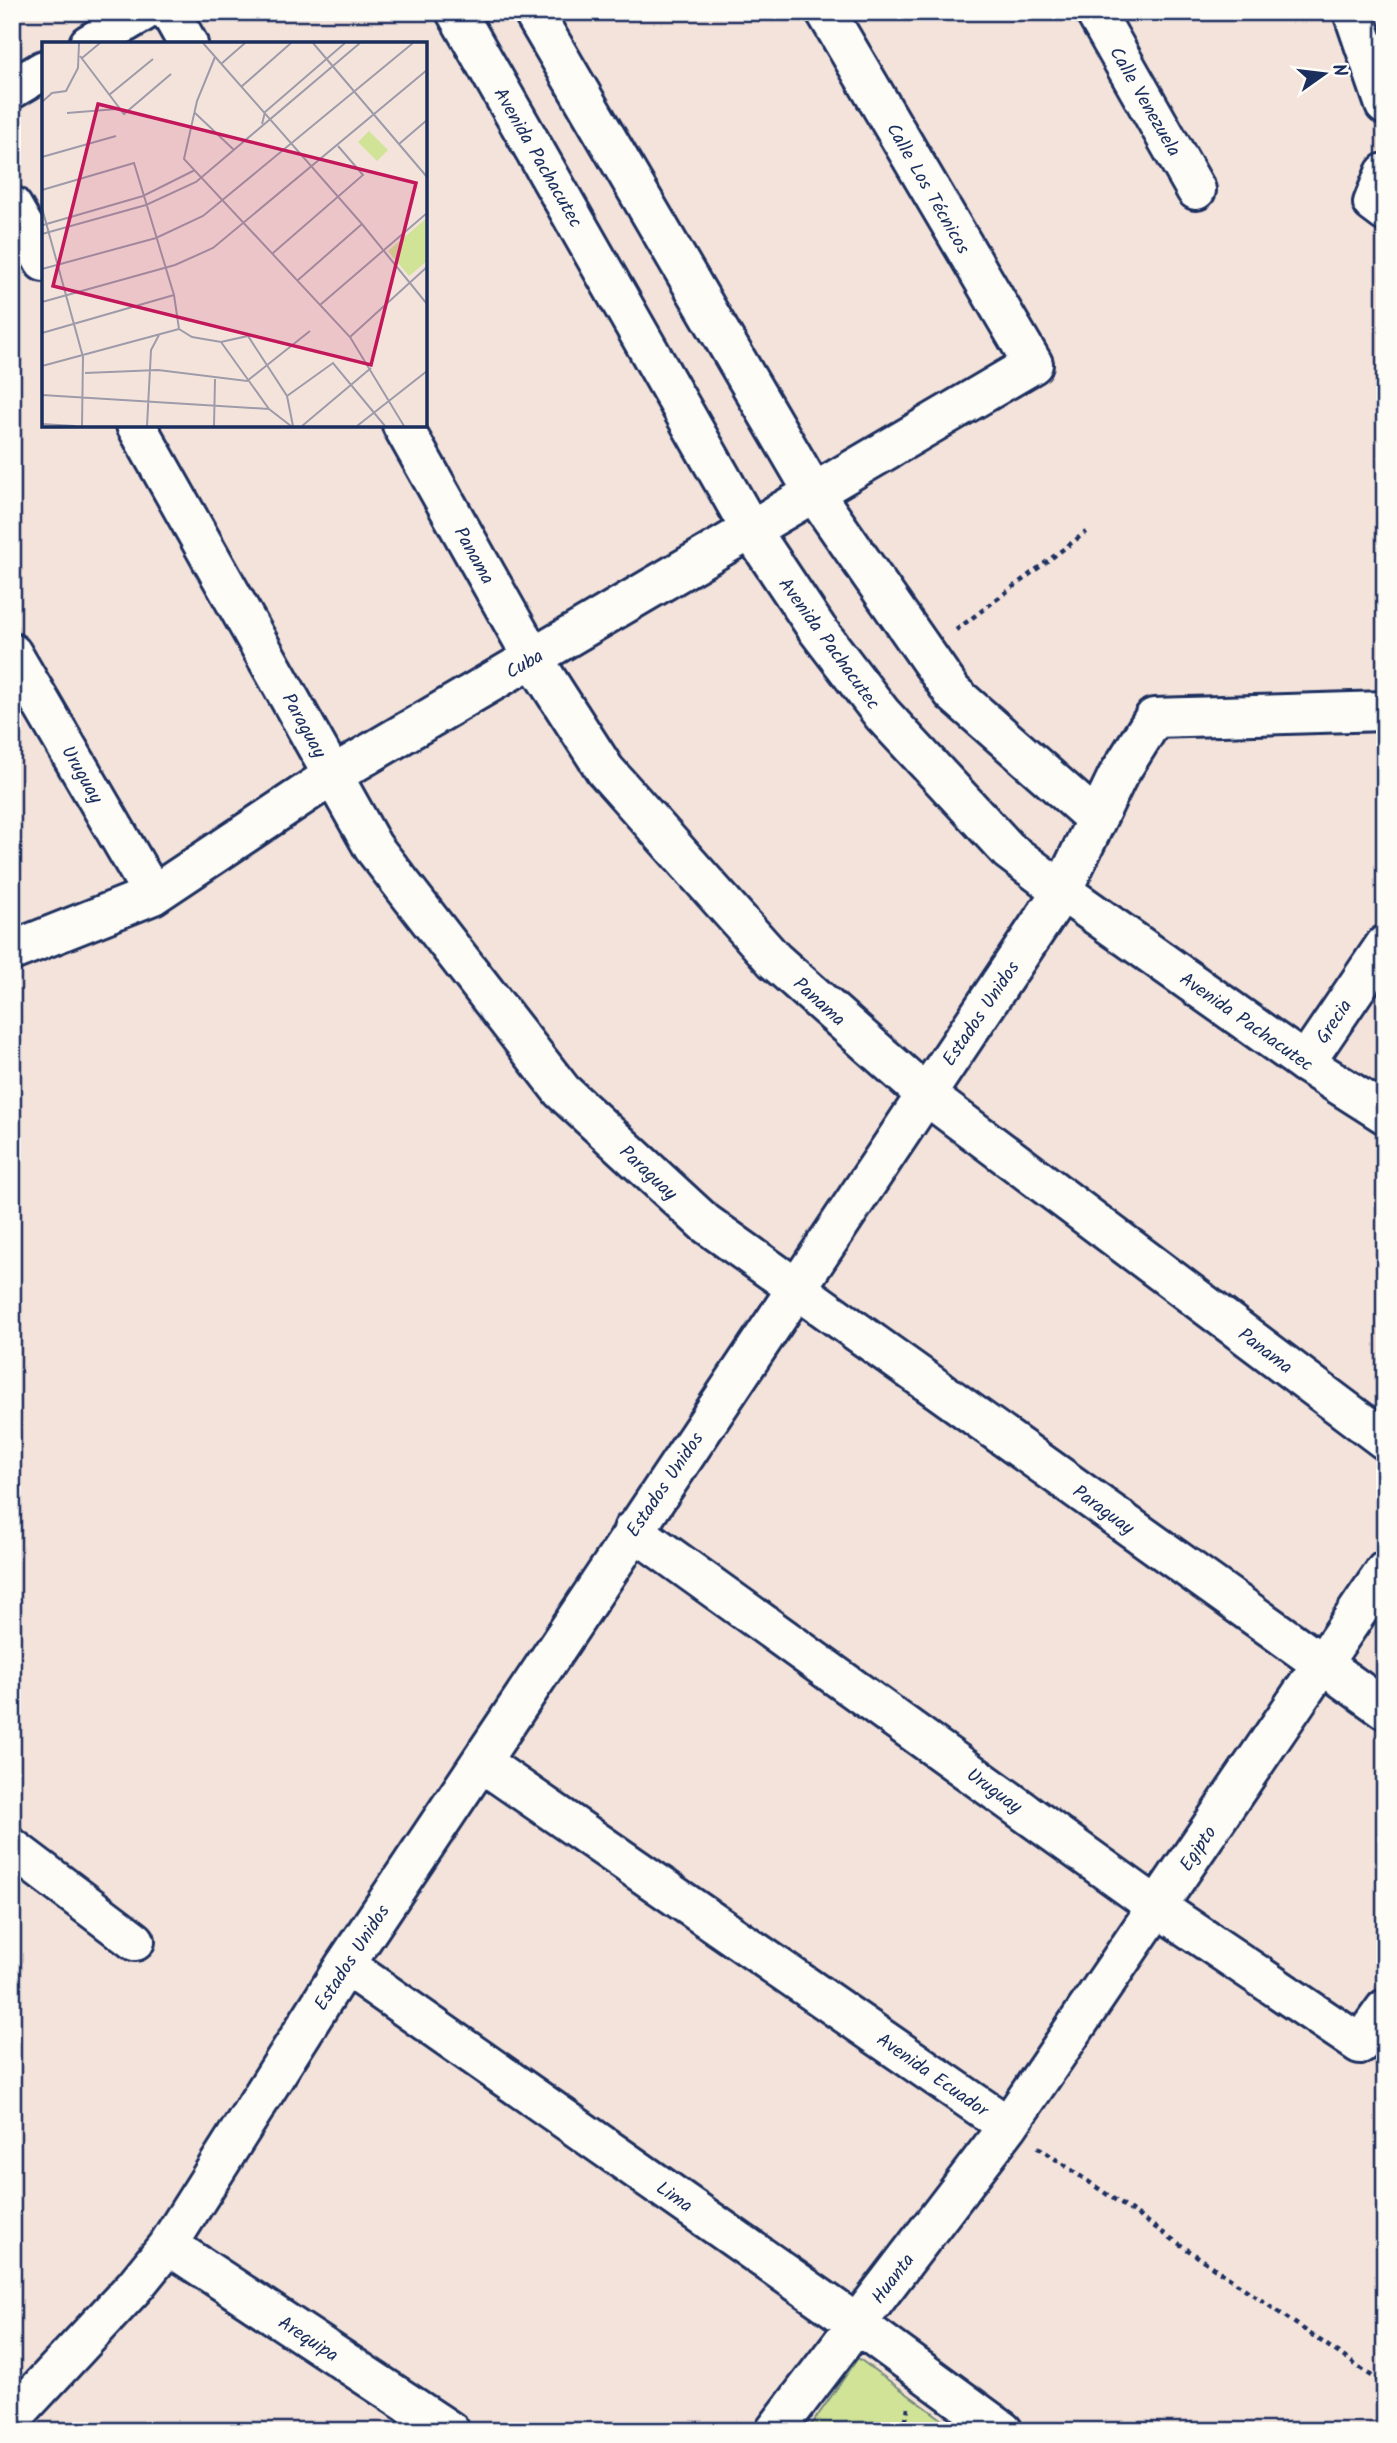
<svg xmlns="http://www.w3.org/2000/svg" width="1397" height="2443" font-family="Kalam,sans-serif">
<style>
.green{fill:#d0e397;stroke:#76897a;stroke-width:2}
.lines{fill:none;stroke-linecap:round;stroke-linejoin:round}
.minor-casing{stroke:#1b2f5e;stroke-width:44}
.secondary-casing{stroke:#1b2f5e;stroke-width:44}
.path{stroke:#1b2f5e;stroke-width:4.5;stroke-dasharray:5 5;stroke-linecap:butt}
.minor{stroke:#fdfcf7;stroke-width:38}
.secondary{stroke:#fdfcf7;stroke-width:38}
.labels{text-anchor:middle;stroke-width:6;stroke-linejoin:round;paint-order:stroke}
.street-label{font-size:19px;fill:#1b2f5e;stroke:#fdfcf7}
.inset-road{fill:none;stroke:#9d9ba9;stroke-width:2}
.view{fill:#c2185b;fill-opacity:0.15;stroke:#c2185b;stroke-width:3.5}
.inset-edge{fill:none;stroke:#1b2f5e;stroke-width:3.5}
</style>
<rect width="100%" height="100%" fill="#f4e3db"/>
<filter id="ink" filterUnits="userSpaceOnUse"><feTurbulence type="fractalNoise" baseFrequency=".0143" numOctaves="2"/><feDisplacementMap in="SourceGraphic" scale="14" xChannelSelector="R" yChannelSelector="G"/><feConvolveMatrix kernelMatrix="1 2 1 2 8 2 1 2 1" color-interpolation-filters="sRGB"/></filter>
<g filter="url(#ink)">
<path class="green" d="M 858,2358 L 958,2431 L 807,2431 Z"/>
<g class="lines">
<defs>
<path id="minor" d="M 170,12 L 188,44
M 533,12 L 814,493 L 953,693 L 1096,819
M 1095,12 L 1196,190
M 1353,12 L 1385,105
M 89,44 L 143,12
M 12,89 L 44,70
M 1385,173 L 1373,203 L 1385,212
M 12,206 L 44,262
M 136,425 L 373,847 L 562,1091 L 705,1223 L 1385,1709
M 402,425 L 533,658 L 605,770 L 774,960 L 926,1095 L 1385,1440
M 12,653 L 153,895
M 12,951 L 153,895 L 333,775 L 1033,364 L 826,12
M 1305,1063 L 1385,945
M 633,1530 L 1157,1907 L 1360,2044 L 1385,2009
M 481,1762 L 1008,2126
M 12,1848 L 135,1941
M 345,1965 L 857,2324 L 1003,2431
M 168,2245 L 450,2431
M 12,2418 L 134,2287 L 168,2245 L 345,1965 L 1062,891 L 1117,777 L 1154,718 L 1385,711
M 775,2431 L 1008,2126 L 1385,1571"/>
<path id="secondary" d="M 456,12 L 751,530 L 817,629 L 882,714 L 1009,851 L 1062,891 L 1305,1063 L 1385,1114"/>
</defs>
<use href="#minor" class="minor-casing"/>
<use href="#secondary" class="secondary-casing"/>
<path class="path" d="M 956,630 L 1086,532
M 1038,2147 L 1385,2385
M 904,2431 L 908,2407"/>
<use href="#minor" class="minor"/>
<use href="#secondary" class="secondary"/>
</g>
</g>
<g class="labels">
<g class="street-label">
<text transform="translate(1146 101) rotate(60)" y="7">Calle Venezuela</text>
<text transform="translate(539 157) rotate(60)" y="7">Avenida Pachacutec</text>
<text transform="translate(929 188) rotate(60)" y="7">Calle Los Técnicos</text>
<text transform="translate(475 555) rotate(61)" y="7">Panama</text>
<text transform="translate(830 643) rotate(54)" y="7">Avenida Pachacutec</text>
<text transform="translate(524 663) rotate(-30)" y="7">Cuba</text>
<text transform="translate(305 725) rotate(61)" y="7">Paraguay</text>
<text transform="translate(83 774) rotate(60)" y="7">Uruguay</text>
<text transform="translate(820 1001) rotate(42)" y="7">Panama</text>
<text transform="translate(980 1013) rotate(-56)" y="7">Estados Unidos</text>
<text transform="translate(1247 1021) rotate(35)" y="7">Avenida Pachacutec</text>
<text transform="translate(1333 1021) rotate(-56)" y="7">Grecia</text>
<text transform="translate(649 1172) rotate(43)" y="7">Paraguay</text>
<text transform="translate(1266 1350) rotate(37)" y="7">Panama</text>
<text transform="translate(664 1484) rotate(-56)" y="7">Estados Unidos</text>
<text transform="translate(1104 1509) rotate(36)" y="7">Paraguay</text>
<text transform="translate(995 1790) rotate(36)" y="7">Uruguay</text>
<text transform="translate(1197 1848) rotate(-56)" y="7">Egipto</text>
<text transform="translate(351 1957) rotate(-57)" y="7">Estados Unidos</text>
<text transform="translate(933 2074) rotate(35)" y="7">Avenida Ecuador</text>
<text transform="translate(675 2196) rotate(35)" y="7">Lima</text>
<text transform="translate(892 2278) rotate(-53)" y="7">Huanta</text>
<text transform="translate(309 2338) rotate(33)" y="7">Arequipa</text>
</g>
</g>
<g transform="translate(42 42)">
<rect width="385" height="385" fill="#f4e3db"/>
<path d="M 327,89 L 346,108 L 335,119 L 316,100 ZM 385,176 L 385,219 L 367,234 L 346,209 Z" fill="#d0e397"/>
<path class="inset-road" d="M 161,1 L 320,182 L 385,262M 271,1 L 385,135M 38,14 L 82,72 L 129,32M 173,15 L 155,59 L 142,117 L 308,295 L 362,384M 40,16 L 58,1M 179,22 L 203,1M 199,45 L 249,1M 67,53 L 111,17M 0,60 L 10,51 L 24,49 L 36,26 L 37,1M 152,70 L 192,108M 25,71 L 75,67M 220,82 L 223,70 L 303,1M 357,102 L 385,78M 0,115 L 74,94M 0,148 L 92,121 L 132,253 L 137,287M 0,166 L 41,315 L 40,384M 1,183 L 101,154 L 153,128M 0,192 L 104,163 L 154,140 L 318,1M 231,211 L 321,133 L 296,104M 0,227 L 114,196 L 161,174 L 371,1M 256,238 L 320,182M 0,260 L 133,223 L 171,206 L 385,28M 278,263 L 385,171M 137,287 L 150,295 L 179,300 L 206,294 L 245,354 L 251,384M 0,291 L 132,253M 308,295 L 385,225M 179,300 L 227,367 L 249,384M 0,324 L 137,287M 43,331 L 116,328 L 205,339 L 268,289M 0,353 L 227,367M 245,354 L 291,321 L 343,384M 0,382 L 33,384M 105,384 L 109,308 L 117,293M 172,384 L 173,337M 260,384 L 329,326M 315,384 L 385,329"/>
<path class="view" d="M 56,62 L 374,141 L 329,323 L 11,244 Z"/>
<rect width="385" height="385" class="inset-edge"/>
</g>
<rect width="1397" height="2443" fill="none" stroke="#fdfcf7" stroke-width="42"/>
<rect x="21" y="21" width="1355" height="2401" fill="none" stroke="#1b2f5e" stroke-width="2.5" filter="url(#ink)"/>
<g transform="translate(1324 74) rotate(76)" stroke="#fdfcf7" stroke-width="5" paint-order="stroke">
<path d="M0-5L12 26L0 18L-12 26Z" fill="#1b2f5e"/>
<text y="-10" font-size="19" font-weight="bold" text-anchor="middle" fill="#1b2f5e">N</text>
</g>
</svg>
